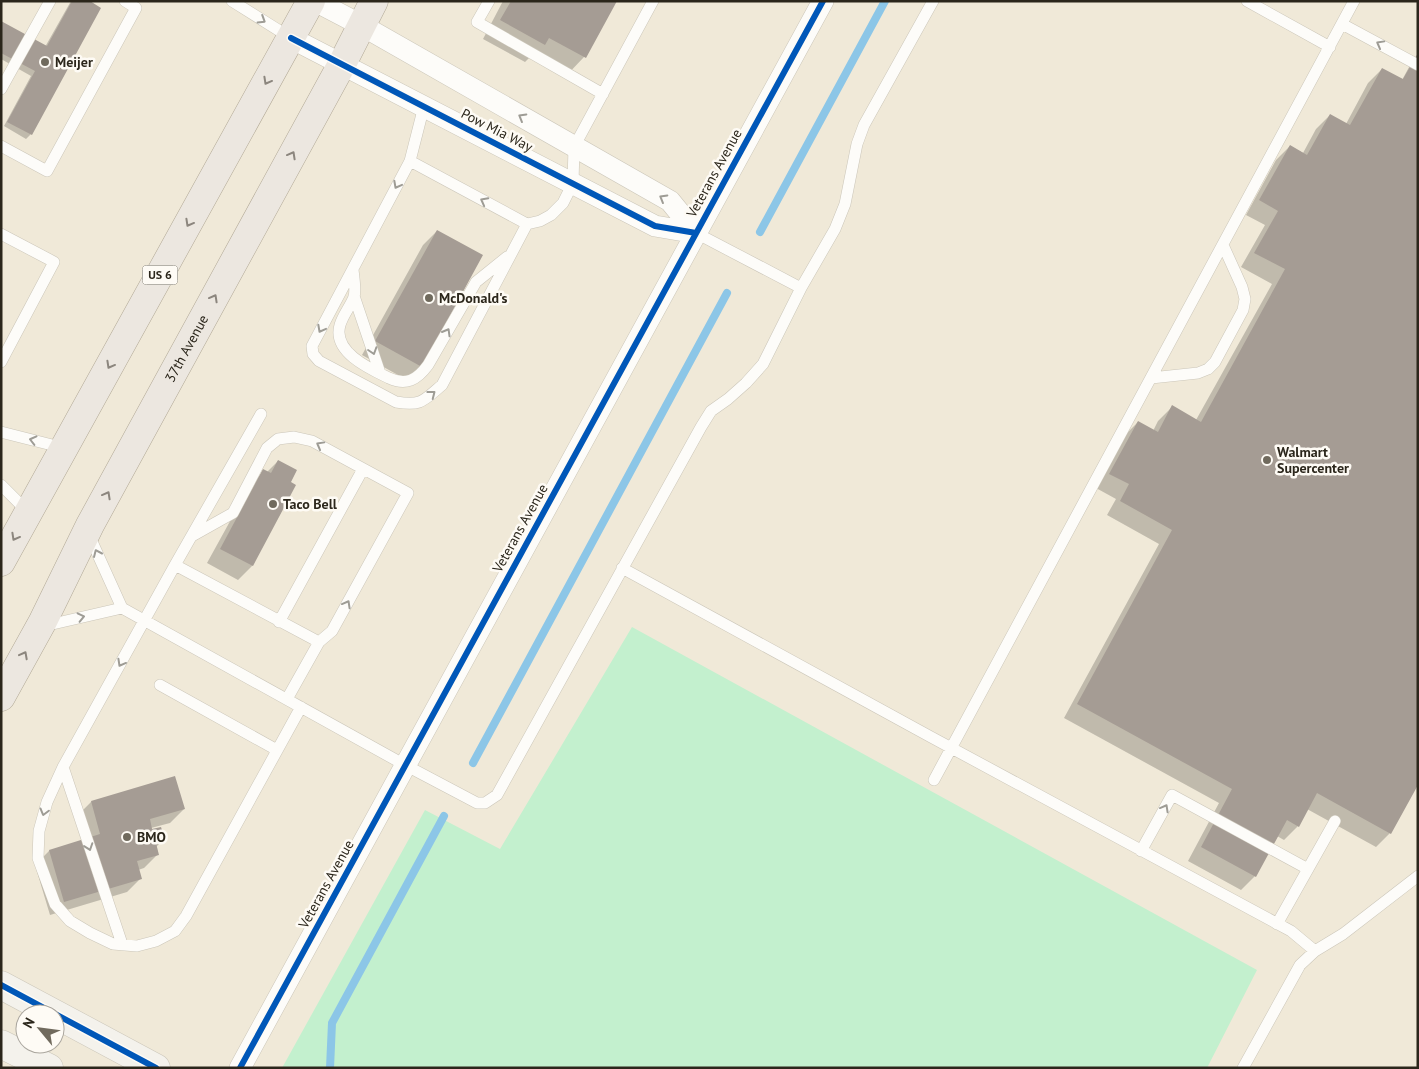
<svg xmlns="http://www.w3.org/2000/svg" width="1419" height="1069" font-family="'PT Sans',sans-serif">
<style>
.green{fill:#c3f0ce}
.shadow{fill:#0003}
.lines{fill:none;stroke-linecap:round;stroke-linejoin:round}
.stream{stroke:#8cc6e7;stroke-width:8}
.building{fill:#a59c94}
.lane-casing{stroke:#cbc6b9;stroke-width:12}
.street-casing{stroke:#cbc6b9;stroke-width:22}
.secondary-casing{stroke:#cbc6b9;stroke-width:29}
.primary-casing{stroke:#b1a895;stroke-width:29}
.lane{stroke:#fdfcf9;stroke-width:11}
.street{stroke:#fdfcf9;stroke-width:21}
.secondary{stroke:#f4f2ec;stroke-width:28}
.primary{stroke:#ece7e0;stroke-width:28}
.cycleway-casing{stroke:#fefbf5;stroke-width:9}
.cycleway{stroke:#0057b8;stroke-width:6}
.oneway{stroke:#9e9c95}
.oneway2{stroke:#8c867e}
.poi-dot{fill:#706a5d;stroke:#fefbf5;stroke-width:2}
.labels{text-anchor:middle;stroke-width:5;stroke-linejoin:round;paint-order:stroke}
.shield{fill:#fefbf5;stroke:#6a665c;stroke-width:1}
.shield-label{font-size:12px;font-weight:bold;fill:#2b261b}
.poi-label{font-size:14px;font-weight:bold;fill:#2b261b;stroke:#fefbf5;text-anchor:start}
.street-label{font-size:14px;fill:#2b261b;stroke:#fefbf5}
</style>
<rect width="100%" height="100%" fill="#f0e9d8"/>
<path class="green" d="M 632,627 L 1257,970 L 1207,1068 L 282,1068 L 425,810 L 500,849 Z"/>
<path class="shadow" d="M 71,1 L 87,1 L 100,8 L 31,134 L 26,139 L 4,126 L 31,76 L 1,59 L 1,23 L 45,47 Z
M 503,1 L 615,1 L 584,57 L 566,76 L 531,56 L 525,62 L 483,39 Z
M 1418,55 L 1390,833 L 1376,847 L 1307,809 L 1298,826 L 1284,840 L 1277,836 L 1255,876 L 1241,890 L 1188,861 L 1219,803 L 1064,718 L 1159,544 L 1107,515 L 1116,499 L 1096,488 L 1124,436 L 1138,422 L 1153,431 L 1158,421 L 1172,407 L 1196,420 L 1272,284 L 1241,267 L 1265,225 L 1246,215 L 1276,160 L 1290,146 L 1303,153 L 1316,129 L 1330,115 L 1346,124 L 1368,83 L 1382,69 L 1402,80 L 1414,58 Z
M 437,231 L 421,366 L 407,380 L 362,355 L 423,245 Z
M 278,461 L 289,482 L 294,485 L 252,566 L 238,580 L 207,563 L 250,485 L 264,471 L 267,472 Z
M 91,802 L 184,809 L 170,823 L 151,828 L 163,840 L 156,847 L 158,854 L 144,868 L 138,870 L 141,878 L 127,892 L 50,915 L 35,865 L 49,851 L 84,840 L 77,816 Z"/>
<g class="lines">
<path class="stream" d="M 760,232 L 885,1
M 473,763 L 727,293
M 330,1068 L 332,1023 L 444,816"/>
</g>
<path class="building" d="M 72,1 L 90,1 L 101,8 L 32,135 L 7,122 L 35,71 L 1,53 L 1,21 L 47,46 Z
M 511,1 L 617,1 L 586,58 L 549,38 L 545,45 L 500,20 Z
M 1418,53 L 1418,785 L 1391,834 L 1317,793 L 1299,827 L 1287,820 L 1256,877 L 1201,847 L 1232,789 L 1077,704 L 1172,530 L 1120,501 L 1129,484 L 1109,474 L 1138,421 L 1158,432 L 1172,405 L 1201,422 L 1285,269 L 1254,253 L 1278,211 L 1259,200 L 1290,145 L 1307,155 L 1330,114 L 1350,125 L 1382,68 L 1403,79 Z
M 437,230 L 483,255 L 422,367 L 375,341 Z
M 278,460 L 297,470 L 291,482 L 296,485 L 253,566 L 220,549 L 263,469 L 271,473 Z
M 175,776 L 185,809 L 150,819 L 152,829 L 161,827 L 165,840 L 156,843 L 159,855 L 137,861 L 142,879 L 64,902 L 49,850 L 100,834 L 91,801 Z"/>
<g class="lines">
<defs>
<path id="lane" d="M 232,1 L 291,38
M 489,1 L 477,22 L 603,94
M 1247,1 L 1330,47
M 1342,24 L 1418,65
M 1,89 L 50,1
M 424,106 L 410,161 L 312,346 L 313,354 L 319,361 L 396,402 C 422,406 423,401 442,385 L 527,224
M 1,146 L 47,171 L 136,8 L 125,1
M 410,161 L 527,224 L 540,221 L 551,215 L 563,203 L 573,183 L 574,147 L 653,1
M 696,233 L 801,288
M 1,234 L 54,262 L 1,362
M 353,270 C 354,278 356,290 354,297 C 350,307 343,315 340,325 C 332,352 370,369 389,378 C 406,386 417,380 428,365 L 476,282 L 507,257
M 354,296 L 380,373
M 1151,378 L 1198,373 L 1208,369 L 1215,362 L 1243,310 L 1245,299 L 1242,287 L 1223,245
M 1,432 L 64,448
M 1,485 L 28,512
M 89,535 L 122,608 L 405,765 L 477,803 L 485,803 L 497,795 L 701,427 L 711,411 L 728,399 L 746,383 L 763,364 L 801,288 L 835,229 L 845,204 L 857,144 L 864,125 L 933,1
M 192,536 L 233,513 L 267,448 L 278,439 L 294,437 L 312,441 L 408,493 L 332,631 L 319,642
M 175,565 L 261,414
M 622,568 L 931,737 L 1291,931 L 1315,951
M 279,622 L 363,469
M 44,626 L 122,608
M 160,685 L 277,750
M 287,699 L 319,642 L 175,565 L 63,767 L 47,802 L 39,831 L 38,858 L 55,904 L 70,921 L 90,933 L 113,944 L 137,946 L 156,941 L 175,931 L 186,916 L 301,707
M 63,767 L 122,944
M 934,780 L 1354,1
M 1141,851 L 1172,795 L 1308,869
M 1277,924 L 1335,821
M 1243,1068 L 1300,965 L 1315,951 L 1343,934 L 1418,876"/>
<path id="street" d="M 315,1 L 361,25 L 670,201 L 696,233
M 291,38 L 655,226 L 696,233
M 240,1068 L 823,1"/>
<path id="secondary" d="M 1,985 L 156,1068
M 1,1044 L 49,1068"/>
<g id="primary">
<path d="M 1,562 L 311,1"/>
<path id="s1" d="M 1,697 L 43,621 L 90,525 L 342,64 L 374,1"/>
</g>
</defs>
<use href="#lane" class="lane-casing"/>
<use href="#street" class="street-casing"/>
<use href="#secondary" class="secondary-casing"/>
<use href="#primary" class="primary-casing"/>
<use href="#lane" class="lane"/>
<use href="#street" class="street"/>
<use href="#secondary" class="secondary"/>
<use href="#primary" class="primary"/>
<defs>
<path id="cycleway" d="M 291,38 L 655,226 L 696,233
M 1,985 L 156,1068
M 240,1068 L 823,1"/>
</defs>
<use href="#cycleway" class="cycleway-casing"/>
<use href="#cycleway" class="cycleway"/>
</g>
<defs><path id="oneway-chevron" d="M-2-3.5L2.5 0L-2 3.5" fill="none" stroke-width="1.6" stroke-linecap="round" stroke-linejoin="round" transform="scale(1.25)"/></defs>
<g class="oneway">
<use href="#oneway-chevron" transform="translate(262 20) rotate(32)"/>
<use href="#oneway-chevron" transform="translate(1380 44) rotate(-151)"/>
<use href="#oneway-chevron" transform="translate(522 117) rotate(-150)"/>
<use href="#oneway-chevron" transform="translate(397 185) rotate(118)"/>
<use href="#oneway-chevron" transform="translate(663 198) rotate(-150)"/>
<use href="#oneway-chevron" transform="translate(484 201) rotate(-152)"/>
<use href="#oneway-chevron" transform="translate(321 329) rotate(118)"/>
<use href="#oneway-chevron" transform="translate(447 332) rotate(-60)"/>
<use href="#oneway-chevron" transform="translate(373 351) rotate(72)"/>
<use href="#oneway-chevron" transform="translate(432 394) rotate(-38)"/>
<use href="#oneway-chevron" transform="translate(33 440) rotate(-166)"/>
<use href="#oneway-chevron" transform="translate(320 445) rotate(-151)"/>
<use href="#oneway-chevron" transform="translate(97 553) rotate(-114)"/>
<use href="#oneway-chevron" transform="translate(347 604) rotate(-61)"/>
<use href="#oneway-chevron" transform="translate(81 617) rotate(-13)"/>
<use href="#oneway-chevron" transform="translate(121 663) rotate(119)"/>
<use href="#oneway-chevron" transform="translate(1165 808) rotate(-61)"/>
<use href="#oneway-chevron" transform="translate(44 812) rotate(105)"/>
<use href="#oneway-chevron" transform="translate(89 847) rotate(71)"/>
</g>
<g class="oneway2">
<use href="#oneway-chevron" transform="translate(267 81) rotate(119)"/>
<use href="#oneway-chevron" transform="translate(292 155) rotate(-61)"/>
<use href="#oneway-chevron" transform="translate(189 223) rotate(119)"/>
<use href="#oneway-chevron" transform="translate(214 298) rotate(-61)"/>
<use href="#oneway-chevron" transform="translate(110 365) rotate(119)"/>
<use href="#oneway-chevron" transform="translate(107 495) rotate(-61)"/>
<use href="#oneway-chevron" transform="translate(15 537) rotate(119)"/>
<use href="#oneway-chevron" transform="translate(24 655) rotate(-62)"/>
</g>
<g class="poi-dot">
<circle cx="45" cy="62" r="5"/>
<circle cx="429" cy="298" r="5"/>
<circle cx="1267" cy="460" r="5"/>
<circle cx="273" cy="504" r="5"/>
<circle cx="127" cy="837" r="5"/>
</g>
<g class="labels">
<rect class="shield" x="142.5" y="265.5" width="35" height="19" rx="4"/>
<g class="shield-label">
<text x="160" y="279">US 6</text>
</g>
<g class="poi-label">
<text x="55" y="67">Meijer</text>
<text x="439" y="303">McDonald's</text>
<text x="1277" y="457">Walmart<tspan x="1277" dy="16">Supercenter</tspan></text>
<text x="283" y="509">Taco Bell</text>
<text x="137" y="842">BMO</text>
</g>
<g class="street-label">
<text transform="translate(497 130) rotate(27)" y="5">Pow Mia Way</text>
<text transform="translate(714 173) rotate(-61)" y="5">Veterans Avenue</text>
<text dy="5" stroke="none"><textPath href="#s1" startOffset="395">37th Avenue</textPath></text>
<text transform="translate(520 528) rotate(-61)" y="5">Veterans Avenue</text>
<text transform="translate(326 884) rotate(-61)" y="5">Veterans Avenue</text>
</g>
</g>
<rect width="1419" height="1069" fill="none" stroke="#2b261b" stroke-width="5"/>
<g transform="translate(40 1029) rotate(299)"><circle r="24" fill="#fefbf5" stroke="#aaa69e"/>
<path d="M0-4L9 19L0 12L-9 19Z" fill="#706a5d"/>
<text y="-8" font-size="14" font-weight="bold" text-anchor="middle" fill="#2b261b">N</text>
</g>
</svg>
